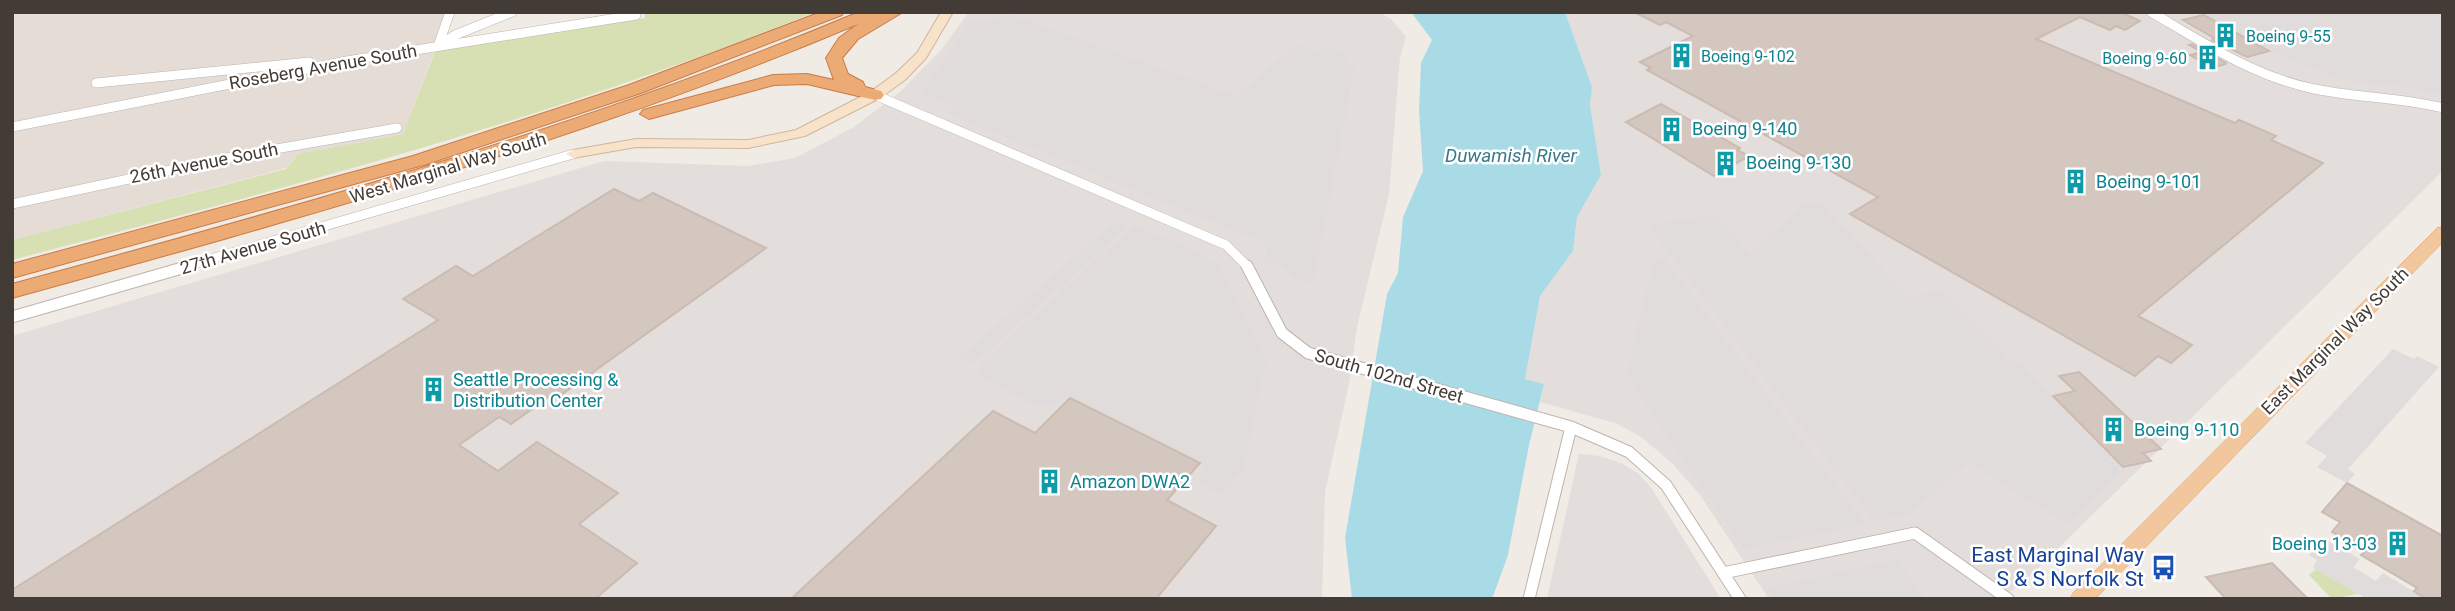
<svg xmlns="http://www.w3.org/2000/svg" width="2455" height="611" font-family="Roboto,sans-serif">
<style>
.residential{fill:#e4dcd5}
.industrial{fill:#e3dddb}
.green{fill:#d6e0b3}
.parking{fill:#dfdcdb}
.water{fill:#a9dbe7}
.building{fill:#d4c7c0;stroke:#cbbbb1;stroke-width:2}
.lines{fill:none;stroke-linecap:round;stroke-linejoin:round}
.street-far1-casing{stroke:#beb4ad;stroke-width:10}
.street-casing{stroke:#beb4ad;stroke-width:13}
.secondary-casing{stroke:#ceb69d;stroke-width:2}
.primary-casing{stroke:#d5a070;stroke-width:1}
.highway-casing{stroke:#ca7c47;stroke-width:2}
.street-far1{stroke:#fff;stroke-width:9}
.street{stroke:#fff;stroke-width:11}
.secondary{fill:#f8e2c9;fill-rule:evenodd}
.primary{fill:#f2c79e;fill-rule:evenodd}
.highway{fill:#ecaa75;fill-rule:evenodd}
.labels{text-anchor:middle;stroke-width:5;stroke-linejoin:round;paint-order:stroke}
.far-culture-label{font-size:16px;fill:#0d838f;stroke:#fff;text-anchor:start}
.street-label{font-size:18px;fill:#433b36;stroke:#fff}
.culture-label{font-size:18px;fill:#0d838f;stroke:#fff;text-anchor:start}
.water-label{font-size:19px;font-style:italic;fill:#367a8b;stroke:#fff}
.near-transit-label{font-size:21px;fill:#164399;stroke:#fff;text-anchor:end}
</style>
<rect width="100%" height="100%" fill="#f1ebe6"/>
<path class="residential" d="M 12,12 L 449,12 L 403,134 L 298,154 L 286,168 L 12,240 Z"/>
<path class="industrial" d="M 969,12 L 1379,12 L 1391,19 L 1406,37 L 1400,57 L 1389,194 L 1357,327 L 1349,384 L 1325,492 L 1322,599 L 12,599 L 12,336 L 604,161 L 747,166 L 795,158 L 854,127 L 900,92 L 941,50 Z
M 1565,12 L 2443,12 L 2443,171 L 2029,577 L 2001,599 L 1769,599 L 1700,495 L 1672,463 L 1640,436 L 1615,423 L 1540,402 L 1544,384 L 1525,379 L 1540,296 L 1573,251 L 1577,217 L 1601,175 L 1590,105 L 1592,87 Z
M 1579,454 L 1600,456 L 1621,463 L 1639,474 L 1652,489 L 1721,599 L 1547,599 Z"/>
<path class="green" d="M 645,12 L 815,12 C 553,119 285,188 12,260 L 12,240 L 286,169 L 298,154 L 403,134 L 435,51 L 645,18 Z
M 2316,569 L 2358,594 L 2332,599 L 2309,575 Z"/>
<path class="parking" d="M 2197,12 L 2443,12 L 2443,95 L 2398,86 L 2341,80 L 2269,50 Z
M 1008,14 L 1237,96 L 1296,45 L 1316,52 L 1323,46 L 1350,55 L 1341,63 L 1355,65 L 1313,282 L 1296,280 L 1280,265 L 1265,263 L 1267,244 L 947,113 L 957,106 L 934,97 L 920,95 L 972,21 L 992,22 Z
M 1820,201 L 1908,297 L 1943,291 L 2013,363 L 2019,362 L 2121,470 L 2067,524 L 1968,462 L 1910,514 L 1875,522 L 1648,225 L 1716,214 L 1750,255 L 1804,203 Z
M 1113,223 L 1126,228 L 972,364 L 959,358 Z
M 1135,226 L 1195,251 L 1219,266 L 1266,360 L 1243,469 L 1222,495 L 1196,481 L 1207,467 L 1064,395 L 1053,405 L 1037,407 L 978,376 L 980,365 Z
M 1664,258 L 1865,524 L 1743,549 L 1627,374 L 1654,260 Z
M 2393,349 L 2414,359 L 2417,356 L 2439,367 L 2348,469 L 2355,474 L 2347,483 L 2317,467 L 2327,456 L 2305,443 Z
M 2326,540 L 2360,559 L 2353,567 L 2376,581 L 2383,573 L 2426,599 L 2367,599 L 2313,568 L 2317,560 L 2309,555 Z
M 1896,560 L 1926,599 L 1775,599 L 1767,588 Z"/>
<path class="water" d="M 1411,12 L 1565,12 L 1592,87 L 1590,105 L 1601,175 L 1577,217 L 1573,251 L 1540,296 L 1525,379 L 1544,384 L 1529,445 L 1508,555 L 1492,599 L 1352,599 L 1345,538 L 1387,294 L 1398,273 L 1403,217 L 1423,171 L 1419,110 L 1421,63 L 1432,40 Z"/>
<path class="building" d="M 1634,12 L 2120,12 L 2140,21 L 2125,30 L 2116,26 L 2110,30 L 2080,17 L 2036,39 L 2235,123 L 2239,120 L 2276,136 L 2271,140 L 2323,163 L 2138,316 L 2192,345 L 2171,363 L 2158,356 L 2135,376 L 1850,214 L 1878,197 L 1647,70 L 1651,68 L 1640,62 L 1693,36 L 1666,22 L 1660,25 Z
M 2204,15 L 2269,51 L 2247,57 L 2212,40 L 2214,38 L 2183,20 Z
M 2192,44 L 2226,63 L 2225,64 L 2212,68 L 2190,55 L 2202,52 L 2189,45 Z
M 1661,104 L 1740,148 L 1737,150 L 1749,156 L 1714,176 L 1626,122 Z
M 614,189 L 639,201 L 653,193 L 766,248 L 561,395 L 556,392 L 511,424 L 499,417 L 459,445 L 498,471 L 537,442 L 618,493 L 579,524 L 637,563 L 595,599 L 12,599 L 12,590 L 438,320 L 403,299 L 456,266 L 473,276 Z
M 2079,372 L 2161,449 L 2143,453 L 2151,461 L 2123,467 L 2053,396 L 2075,391 L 2059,376 Z
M 1070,398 L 1200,463 L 1167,500 L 1216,526 L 1156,599 L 791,599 L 993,411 L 1035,433 Z
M 2347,483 L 2443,536 L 2443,599 L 2426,599 L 2414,591 L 2417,588 L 2361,555 L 2365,551 L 2332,532 L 2340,522 L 2322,512 Z
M 2272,563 L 2308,599 L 2226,599 L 2206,577 Z"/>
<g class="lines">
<defs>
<path id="street-far1" d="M 2151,12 C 2202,42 2252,75 2310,88 C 2354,98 2399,97 2443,108
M 441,44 L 455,35 L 512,12
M 438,46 L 450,12
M 96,83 L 309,62
M 875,95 L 1226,245 L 1248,267
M 12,127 L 347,61 L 636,15
M 12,204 L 241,155 L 397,128
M 183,267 L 573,154"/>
<path id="street" d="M 1247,266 L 1282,333 L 1308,353 L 1571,427 L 1629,452 L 1666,485 L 1740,599
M 12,317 L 189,266
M 1723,573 L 1915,533 L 2008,599
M 1529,599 L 1571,427"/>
<path id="secondary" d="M 941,12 L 953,12 L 926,58 L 905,80 L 880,98 L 805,136 L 748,148 L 636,147 L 573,158 L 566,154 L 573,150 L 636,139 L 748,140 L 796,130 L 870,92 L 895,74 L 917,53 Z"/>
<path id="primary" d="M 2443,227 L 2443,242 L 2095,599 L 2070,599 L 2073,593 L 2437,228 Z"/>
<path id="highway" d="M 821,12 L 844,12 L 842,15 L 641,93 L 427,164 L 12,278 L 12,264 L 413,156 L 629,85 Z
M 859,12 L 903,12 L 858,39 L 842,58 L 848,74 L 863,82 L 865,87 L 881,91 L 884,95 L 881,99 L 875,100 L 807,84 L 774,85 L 649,119 L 640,114 L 643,110 L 773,75 L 807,74 L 834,80 L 826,58 L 839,38 L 858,24 C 584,140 299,219 12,298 L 12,284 C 301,206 582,128 859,12 Z"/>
</defs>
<use href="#street-far1" class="street-far1-casing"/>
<use href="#street" class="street-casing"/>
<use href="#secondary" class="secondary-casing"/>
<use href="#primary" class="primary-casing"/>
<use href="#highway" class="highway-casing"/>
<use href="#street-far1" class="street-far1"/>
<use href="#street" class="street"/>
<use href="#secondary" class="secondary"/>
<use href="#primary" class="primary"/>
<use href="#highway" class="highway"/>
</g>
<defs>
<symbol id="building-bare" viewBox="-9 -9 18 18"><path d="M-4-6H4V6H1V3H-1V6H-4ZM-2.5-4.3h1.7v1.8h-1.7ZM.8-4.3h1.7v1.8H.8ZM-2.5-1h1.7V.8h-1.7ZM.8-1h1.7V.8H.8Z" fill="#0f9aa8" stroke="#fff" stroke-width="2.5" paint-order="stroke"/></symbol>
<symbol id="bus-bare" viewBox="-9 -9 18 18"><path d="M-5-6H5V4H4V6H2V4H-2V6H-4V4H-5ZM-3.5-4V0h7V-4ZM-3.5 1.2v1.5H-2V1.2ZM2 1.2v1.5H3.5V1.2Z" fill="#1a4fb4" stroke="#fff" stroke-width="2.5" paint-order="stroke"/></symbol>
</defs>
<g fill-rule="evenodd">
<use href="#building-bare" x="2208" y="18" width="35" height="35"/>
<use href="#building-bare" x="1664" y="38" width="35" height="35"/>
<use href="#building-bare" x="2190" y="40" width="35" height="35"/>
<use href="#building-bare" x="1654" y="112" width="35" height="35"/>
<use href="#building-bare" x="1708" y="146" width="35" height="35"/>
<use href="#building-bare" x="2058" y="164" width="35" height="35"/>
<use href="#building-bare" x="416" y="372" width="35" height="35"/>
<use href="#building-bare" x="2096" y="412" width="35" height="35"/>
<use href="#building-bare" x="1032" y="464" width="35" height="35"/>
<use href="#building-bare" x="2380" y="526" width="35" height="35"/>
<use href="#bus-bare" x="2146" y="550" width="35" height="35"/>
</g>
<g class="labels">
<g class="far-culture-label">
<text x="2246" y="42">Boeing 9-55</text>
<text x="1701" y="62">Boeing 9-102</text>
<text x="2187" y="64" text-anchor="end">Boeing 9-60</text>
</g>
<g class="street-label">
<text transform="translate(323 67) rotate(-10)" y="6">Roseberg Avenue South</text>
<text transform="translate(204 163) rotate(-11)" y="6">26th Avenue South</text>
<text transform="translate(448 168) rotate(-17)" y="6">West Marginal Way South</text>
<text transform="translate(253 248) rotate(-16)" y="6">27th Avenue South</text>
<text transform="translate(2335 341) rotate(-45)" y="6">East Marginal Way South</text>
<text transform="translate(1389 376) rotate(16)" y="6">South 102nd Street</text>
</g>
<g class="culture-label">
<text x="1692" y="135">Boeing 9-140</text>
<text x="1746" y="169">Boeing 9-130</text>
<text x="2096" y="188">Boeing 9-101</text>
<text x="453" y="386">Seattle Processing &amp;<tspan x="453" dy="21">Distribution Center</tspan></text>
<text x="2134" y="436">Boeing 9-110</text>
<text x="1070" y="488">Amazon DWA2</text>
<text x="2377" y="550" text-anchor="end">Boeing 13-03</text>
</g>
<g class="water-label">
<text x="1511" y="162">Duwamish River</text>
</g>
<g class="near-transit-label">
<text x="2144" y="562">East Marginal Way<tspan x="2144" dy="24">S &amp; S Norfolk St</tspan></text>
</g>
</g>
<rect width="2455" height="611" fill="none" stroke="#433b36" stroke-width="28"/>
</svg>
